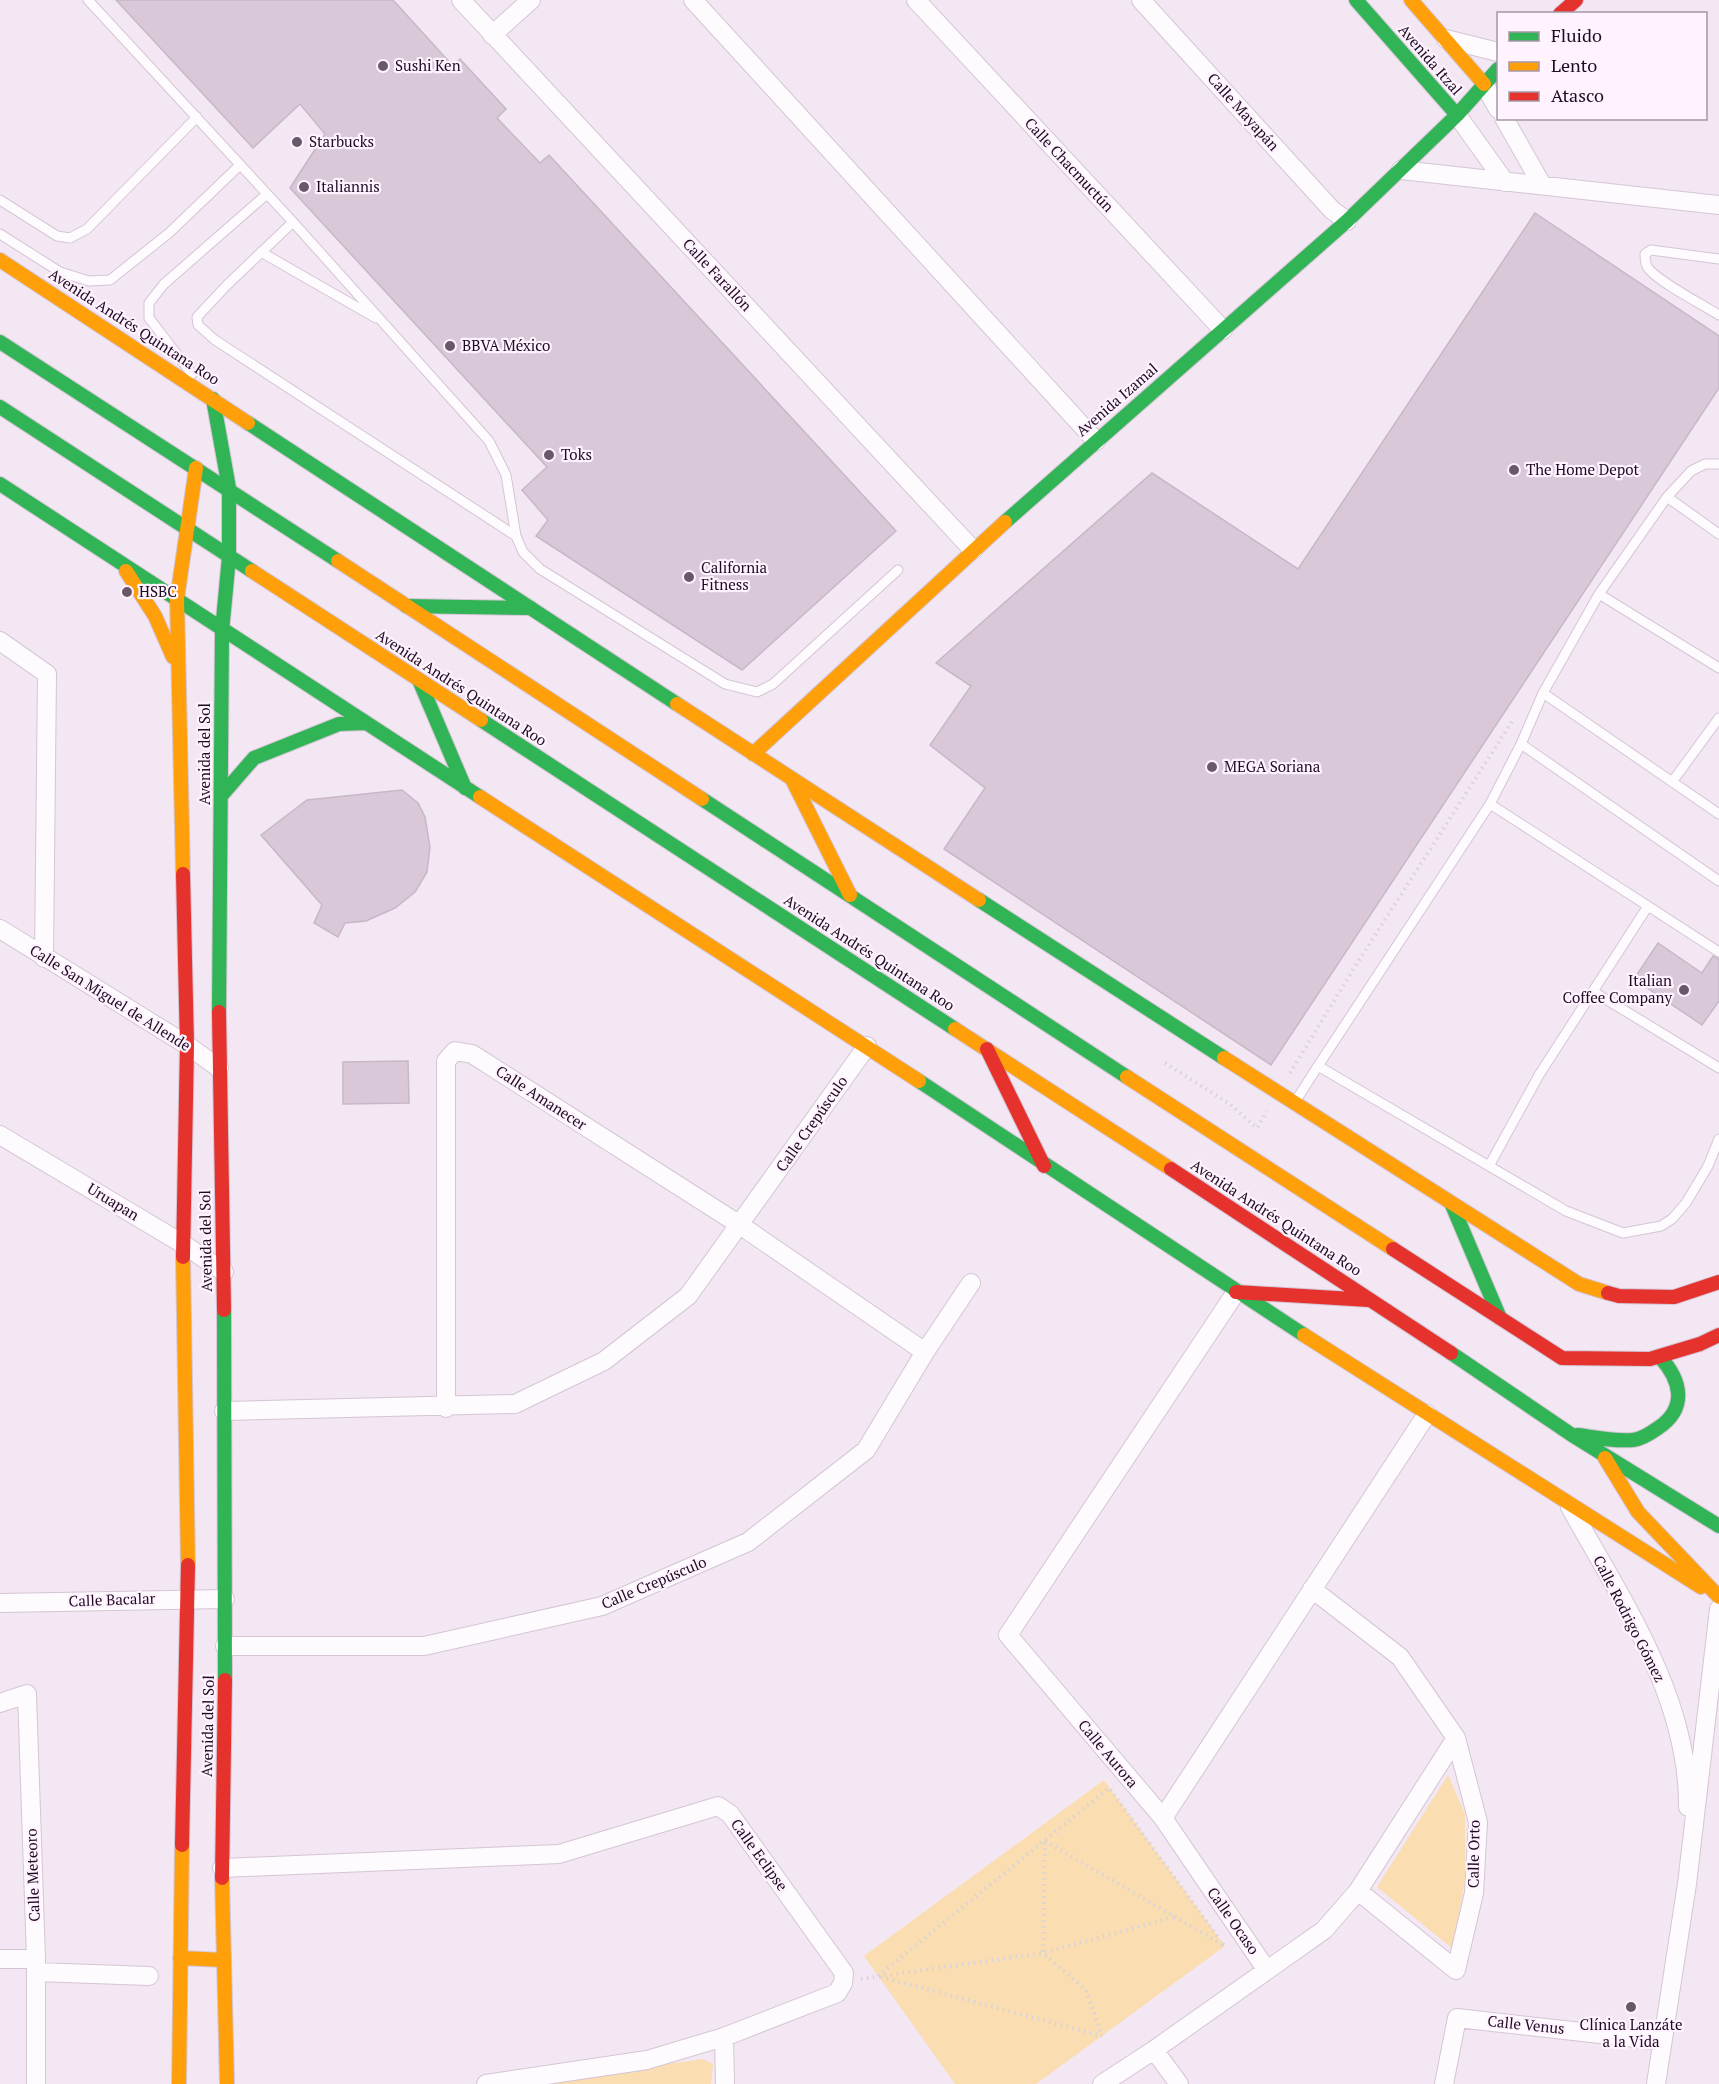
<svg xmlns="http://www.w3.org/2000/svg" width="1719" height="2084" font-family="'PT Serif',serif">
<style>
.green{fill:#faddb0}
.building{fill:#d8c8d8;stroke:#c7b7c8;stroke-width:1.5}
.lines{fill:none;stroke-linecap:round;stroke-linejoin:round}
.lane-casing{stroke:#d5c5d6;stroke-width:11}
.street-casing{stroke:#d5c5d6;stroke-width:20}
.fast-casing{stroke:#d5c5d6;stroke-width:16}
.slow-casing{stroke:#d5c5d6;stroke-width:16}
.jam-casing{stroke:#d5c5d6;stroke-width:16}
.path{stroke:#d8d3d8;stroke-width:4;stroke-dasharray:1.5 4.5;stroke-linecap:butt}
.lane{stroke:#fdfbfd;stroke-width:9}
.street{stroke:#fdfbfd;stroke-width:18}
.fast{stroke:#30b455;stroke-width:14}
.slow{stroke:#ff9f0a;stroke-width:14}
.jam{stroke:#e5322d;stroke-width:14}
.poi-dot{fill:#69586a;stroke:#fef3ff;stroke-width:2}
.labels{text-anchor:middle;stroke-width:4.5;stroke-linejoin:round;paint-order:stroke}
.street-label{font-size:15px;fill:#1f0b21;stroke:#fef3ff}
.poi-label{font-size:15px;fill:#1f0b21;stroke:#fef3ff;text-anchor:start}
</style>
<rect width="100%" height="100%" fill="#f3e7f3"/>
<path class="green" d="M 1448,1775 L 1465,1814 L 1465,1880 L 1453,1949 L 1377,1887 Z
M 1104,1780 L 1225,1946 L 1036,2084 L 955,2084 L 864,1956 Z
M 703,2059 L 713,2064 L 711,2084 L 523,2084 Z"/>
<path class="building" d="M 116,0 L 393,0 L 453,66 L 460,59 L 506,109 L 497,118 L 540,163 L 549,155 L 896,531 L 742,670 L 536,536 L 548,520 L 522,490 L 547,467 L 290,188 L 325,134 L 300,104 L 253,148 Z
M 1535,213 L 1719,336 L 1719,388 L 1271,1065 L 944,849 L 985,788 L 930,745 L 971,686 L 936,663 L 1152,473 L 1298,569 Z
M 402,790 L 418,803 L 425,817 L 430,847 L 427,872 L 415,892 L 395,908 L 366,921 L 345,923 L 338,937 L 314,923 L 322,905 L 261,835 L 307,800 Z
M 1658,943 L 1702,973 L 1713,956 L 1719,959 L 1719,1001 L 1702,1025 L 1634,979 Z
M 408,1061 L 409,1103 L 343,1104 L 343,1062 Z"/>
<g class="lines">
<defs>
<path id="lane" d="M 88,0 L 293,222 L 489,441 L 506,475 L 516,536 L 523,552 L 540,569 L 725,684 L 757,692 L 773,684 L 898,570
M 0,200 L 57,236 L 70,238 L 87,229 L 197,117
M 293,222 L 227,285 L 197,317 L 198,325 L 215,340 L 516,536
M 0,234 L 60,272 L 89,281 L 110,280 L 169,233 L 240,165
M 261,252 L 376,318
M 1719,259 L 1651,250 L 1645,254 C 1645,259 1645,264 1648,268 C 1657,281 1703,305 1719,315
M 192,374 L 149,318 L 149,303 L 164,284 L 267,194
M 1719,464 L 1705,464 L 1691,471 L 1667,497 L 1599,594 L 1543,693 L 1719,814
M 1667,497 L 1719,534
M 1599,594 L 1719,668
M 1521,744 L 1543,693
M 1672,782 L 1719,718
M 1490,804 L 1719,952
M 1719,881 L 1521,744 L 1490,804 L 1318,1066 L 1566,1211 L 1623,1233 L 1661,1226 L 1672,1219 L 1686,1203 L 1708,1166 L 1719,1139
M 1594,992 L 1719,1068
M 1295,1102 L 1318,1066
M 1489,1166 L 1539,1075 L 1648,906"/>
<path id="street" d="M 461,0 L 973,550
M 693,0 L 1096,441
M 916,0 L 1223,330
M 1141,0 L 1332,210 L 1347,221
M 492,35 L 531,0
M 1446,39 L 1498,52
M 1484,84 L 1498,109
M 1457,115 L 1505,182
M 1504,118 L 1542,185
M 1401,170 L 1719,205
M 0,641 L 47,674 L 44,958
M 0,929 L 187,1045 L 219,1068
M 0,1135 L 183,1244 L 224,1272
M 1236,1292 L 1008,1635 L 1163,1818 L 1266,1969
M 446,1408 L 446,1061 L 455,1051 L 472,1054 L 740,1225 L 925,1352
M 224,1411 L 515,1404 L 604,1361 L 688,1296 L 867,1046
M 1570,1507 C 1621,1599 1689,1697 1688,1807
M 1312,1589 L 1400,1657 L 1456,1738 L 1478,1822 L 1474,1893 L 1456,1970 L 1358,1891
M 0,1603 L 225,1599
M 225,1646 L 424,1646 L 602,1606 L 748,1542 L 866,1450 L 925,1352 L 971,1283
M 0,1703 L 27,1694 L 36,1959 L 36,2084
M 1163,1818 L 1427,1414
M 222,1868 L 559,1854 L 718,1806 L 730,1814 L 844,1973 L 843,1983 L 837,1993 L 724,2037 L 647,2060 L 486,2084
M 0,1959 L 36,1959
M 36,1972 L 149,1976
M 724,2037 L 725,2084
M 1154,2050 L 1324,1930 L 1358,1891 L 1456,1738
M 1102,2084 L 1154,2050 L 1179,2084
M 1444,2084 L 1457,2018 L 1662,2041
M 1656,2084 L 1687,1884 L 1719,1609"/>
<path id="fast" d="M 1356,0 L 1457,115
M 0,342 L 338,561
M 213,399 L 229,488 L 229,557 L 222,631 L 219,1012
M 0,407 L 252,571
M 248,423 L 677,704
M 0,484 L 480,797
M 1005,522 L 1347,221 L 1457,115 L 1498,69
M 406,606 L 531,608
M 419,680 L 465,788
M 481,720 L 955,1029
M 221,796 L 254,758 L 339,724 L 365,723
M 702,799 L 1127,1077
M 979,900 L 1224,1058
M 919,1081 L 1304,1335
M 1452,1205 L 1500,1318
M 224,1310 L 225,1680
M 1451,1353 L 1572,1435 L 1719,1526
M 1577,1435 C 1595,1437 1615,1442 1633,1440 C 1642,1439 1651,1433 1658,1428 C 1688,1408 1681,1380 1660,1357"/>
<path id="slow" d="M 1411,0 L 1484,84
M 0,260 L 248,423
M 338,561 L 702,799
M 126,571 L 155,616 L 173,657
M 252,571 L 481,720
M 677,704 L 979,900
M 753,754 L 1005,522
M 792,779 L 850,895
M 480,797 L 919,1081
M 183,874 L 177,599 L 196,468
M 955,1029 L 1171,1169
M 1224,1058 L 1579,1284 L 1608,1293
M 1127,1077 L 1393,1249
M 183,1257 L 188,1565
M 1304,1335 L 1701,1587
M 1605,1458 L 1638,1512 L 1719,1597
M 222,1878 L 227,2084
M 180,1958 L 223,1960
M 179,2084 L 182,1845"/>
<path id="jam" d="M 1560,14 L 1576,0
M 183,874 L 187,1045 L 183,1257
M 219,1012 L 224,1310
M 987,1049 L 1044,1166
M 1171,1169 L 1451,1353
M 1393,1249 L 1562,1358 L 1650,1359 L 1700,1344 L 1719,1335
M 1236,1292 L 1369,1300
M 1608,1293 L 1619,1296 L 1674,1297 L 1719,1282
M 182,1845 L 188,1565
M 222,1878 L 225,1680"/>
</defs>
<use href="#lane" class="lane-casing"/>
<use href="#street" class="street-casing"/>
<use href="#fast" class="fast-casing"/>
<use href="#slow" class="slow-casing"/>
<use href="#jam" class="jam-casing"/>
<path class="path" d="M 1165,1063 L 1230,1104 L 1257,1128 L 1267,1111
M 1290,1073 L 1354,968 L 1513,720
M 1045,1841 L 1225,1946 L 1222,1943
M 1045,1842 L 1043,1953 L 1086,1990 L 1102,2036
M 878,1976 L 1109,1788 L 1218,1937
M 881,1977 L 1102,2036
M 861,1979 L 1043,1953 L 1174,1917"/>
<use href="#lane" class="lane"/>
<use href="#street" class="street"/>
<use href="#fast" class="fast"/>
<use href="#slow" class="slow"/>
<use href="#jam" class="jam"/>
</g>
<g class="poi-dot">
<circle cx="383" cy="66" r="6"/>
<circle cx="297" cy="142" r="6"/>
<circle cx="304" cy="187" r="6"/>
<circle cx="450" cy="346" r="6"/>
<circle cx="549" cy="455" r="6"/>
<circle cx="1514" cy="470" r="6"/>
<circle cx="689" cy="577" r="6"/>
<circle cx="127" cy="592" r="6"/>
<circle cx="1212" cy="767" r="6"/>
<circle cx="1684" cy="990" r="6"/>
<circle cx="1631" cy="2007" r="6"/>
</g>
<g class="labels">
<g class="street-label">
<text transform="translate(1430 60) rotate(49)" y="5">Avenida Itzal</text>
<text transform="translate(1243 112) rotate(48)" y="5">Calle Mayapán</text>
<text transform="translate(1069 165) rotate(47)" y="5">Calle Chacmuctún</text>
<text transform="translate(717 275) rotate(47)" y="5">Calle Farallón</text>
<text transform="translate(134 327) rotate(33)" y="5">Avenida Andrés Quintana Roo</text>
<text transform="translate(1117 400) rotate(-41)" y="5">Avenida Izamal</text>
<text transform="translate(461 688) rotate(33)" y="5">Avenida Andrés Quintana Roo</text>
<text transform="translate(205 754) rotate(-90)" y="5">Avenida del Sol</text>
<text transform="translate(869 953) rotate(33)" y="5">Avenida Andrés Quintana Roo</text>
<text transform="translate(110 998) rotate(32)" y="5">Calle San Miguel de Allende</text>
<text transform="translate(541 1098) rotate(33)" y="5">Calle Amanecer</text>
<text transform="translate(812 1124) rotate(-55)" y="5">Calle Crepúsculo</text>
<text transform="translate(113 1202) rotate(31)" y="5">Uruapan</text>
<text transform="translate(1276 1218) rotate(33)" y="5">Avenida Andrés Quintana Roo</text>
<text transform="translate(206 1241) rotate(-91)" y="5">Avenida del Sol</text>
<text transform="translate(654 1583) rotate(-23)" y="5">Calle Crepúsculo</text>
<text transform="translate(112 1600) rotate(-2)" y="5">Calle Bacalar</text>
<text transform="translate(1629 1619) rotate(63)" y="5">Calle Rodrigo Gómez</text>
<text transform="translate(208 1726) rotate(-89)" y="5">Avenida del Sol</text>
<text transform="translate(1108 1754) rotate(50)" y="5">Calle Aurora</text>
<text transform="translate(1474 1854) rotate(-89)" y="5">Calle Orto</text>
<text transform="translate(759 1855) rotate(54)" y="5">Calle Eclipse</text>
<text transform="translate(33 1875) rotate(-92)" y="5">Calle Meteoro</text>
<text transform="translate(1233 1921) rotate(55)" y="5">Calle Ocaso</text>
<text transform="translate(1526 2025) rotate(6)" y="5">Calle Venus</text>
</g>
<g class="poi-label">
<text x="395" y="71">Sushi Ken</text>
<text x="309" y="147">Starbucks</text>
<text x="316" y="192">Italiannis</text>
<text x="462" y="351">BBVA México</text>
<text x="561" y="460">Toks</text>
<text x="1526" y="475">The Home Depot</text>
<text x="701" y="573">California<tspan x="701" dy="17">Fitness</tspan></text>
<text x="139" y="597">HSBC</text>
<text x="1224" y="772">MEGA Soriana</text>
<text x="1672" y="986" text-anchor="end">Italian<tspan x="1672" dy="17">Coffee Company</tspan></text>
<text x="1631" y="2030" text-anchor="middle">Clínica Lanzáte<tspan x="1631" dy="17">a la Vida</tspan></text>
</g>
</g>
<rect x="1497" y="12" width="210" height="108" fill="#fef3ff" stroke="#a596a6" stroke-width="1.5"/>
<rect x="1509" y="32" width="30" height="9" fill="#30b455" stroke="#a596a6" stroke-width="1.5"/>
<text x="1551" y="42" font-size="18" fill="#1f0b21">Fluido</text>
<rect x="1509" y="62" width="30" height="9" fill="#ff9f0a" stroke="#a596a6" stroke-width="1.5"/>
<text x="1551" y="72" font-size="18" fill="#1f0b21">Lento</text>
<rect x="1509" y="92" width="30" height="9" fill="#e5322d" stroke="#a596a6" stroke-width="1.5"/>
<text x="1551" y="102" font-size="18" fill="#1f0b21">Atasco</text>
</svg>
